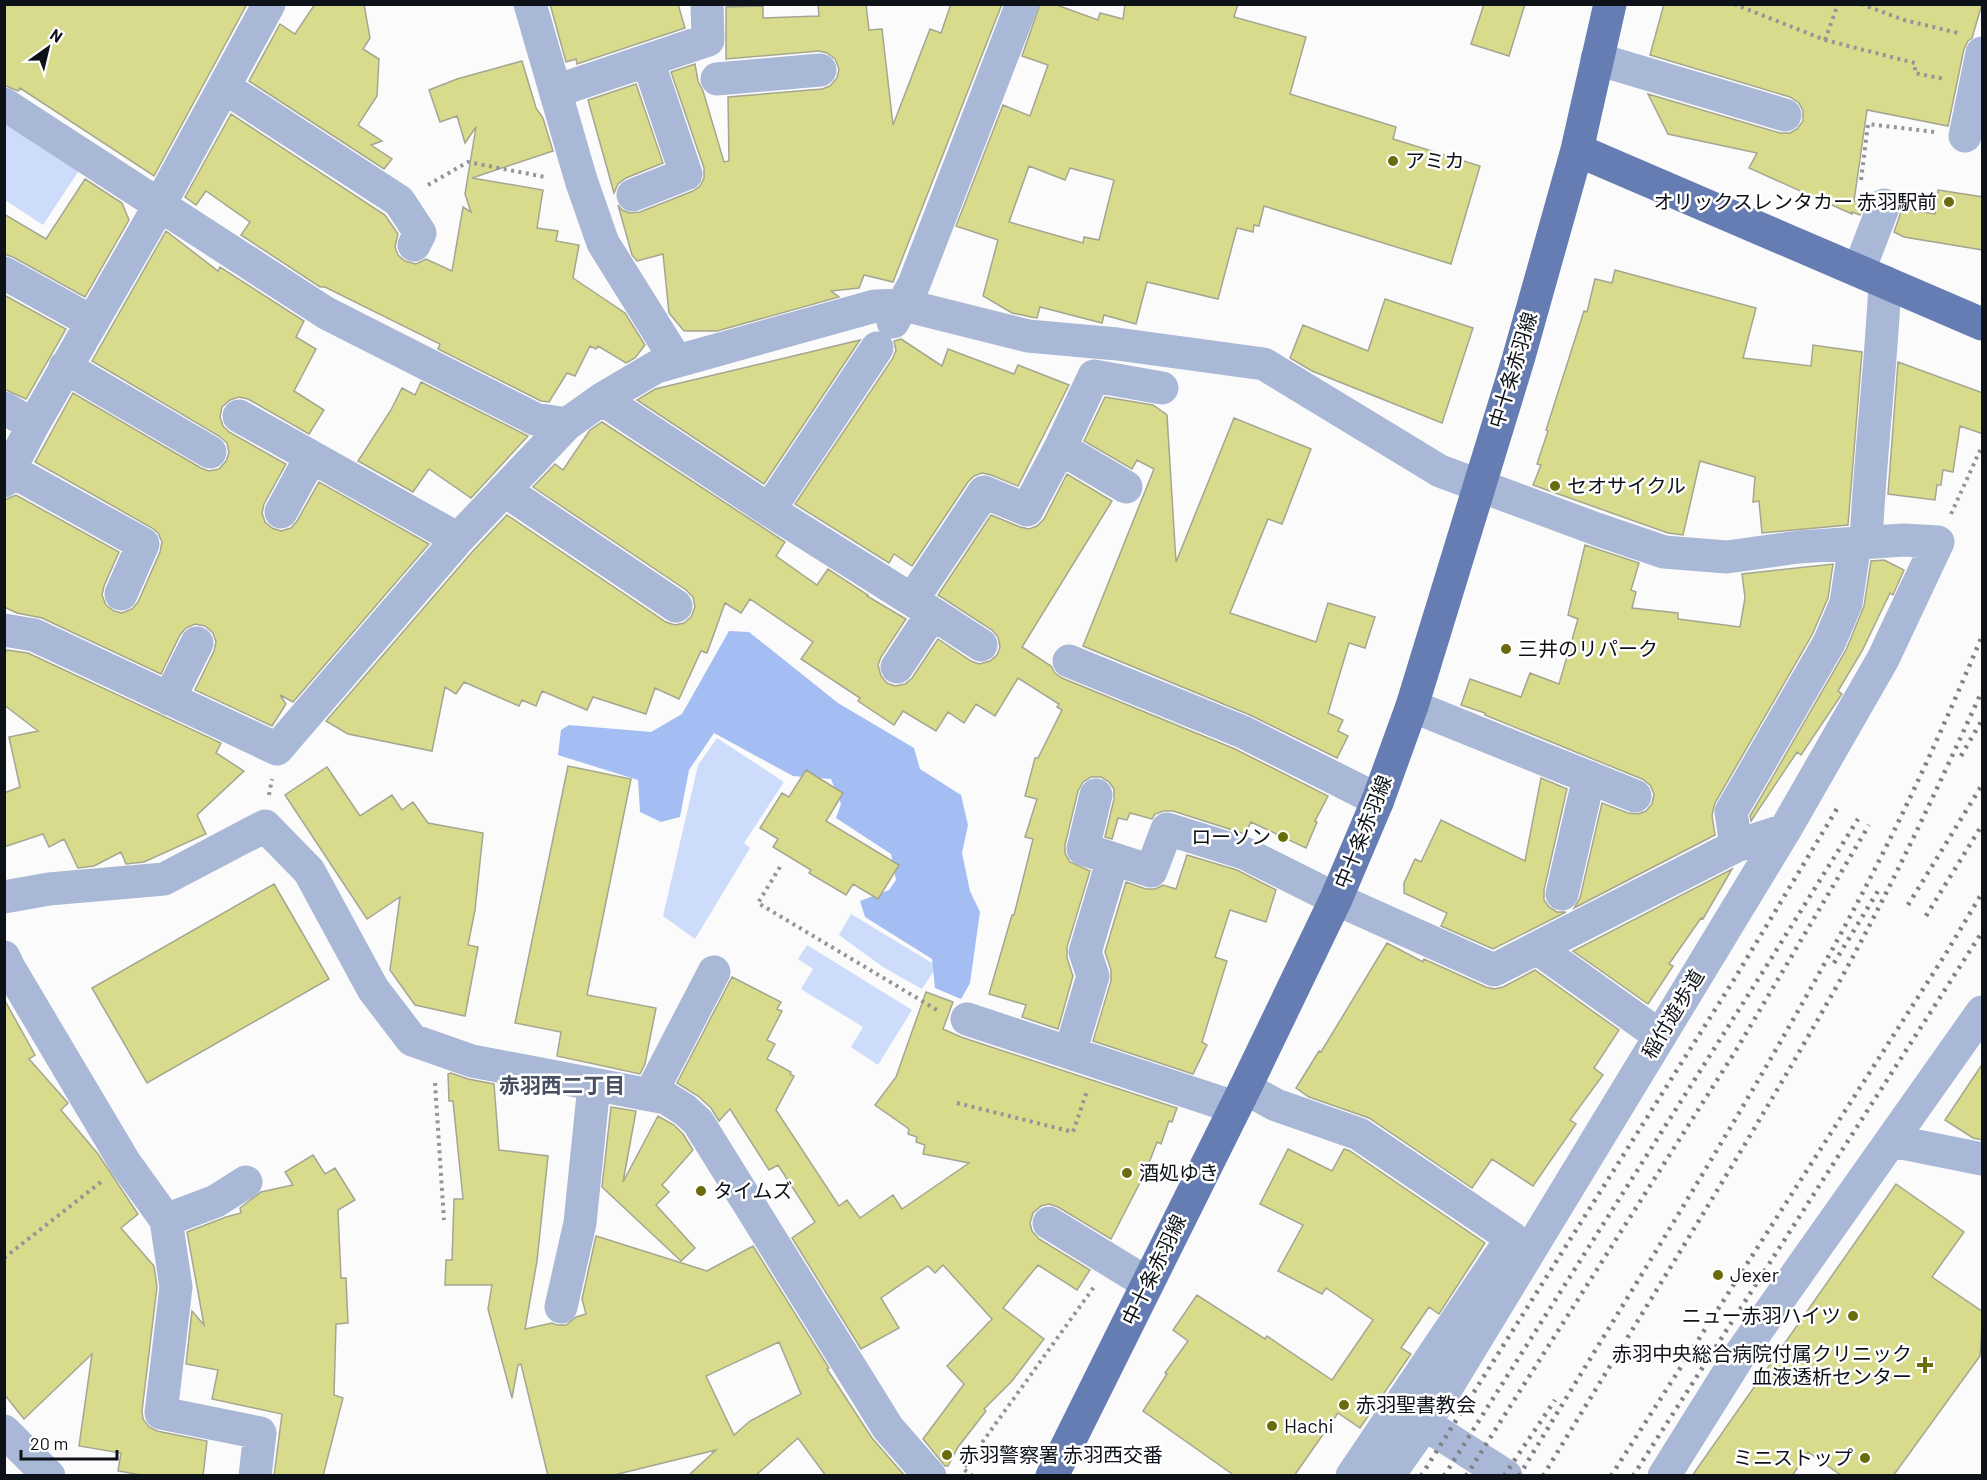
<svg xmlns="http://www.w3.org/2000/svg" width="1987" height="1480" font-family="Barlow,'Noto Sans JP',sans-serif">
<style>
.green{fill:#cddcfb}
.forest{fill:#a4bdf3}
.building{fill:#d7db8b;stroke:#a5a690;stroke-width:1.5;fill-rule:evenodd}
.lines{fill:none;stroke-linecap:round;stroke-linejoin:round}
.path{stroke:#949598;stroke-width:4;stroke-dasharray:3 4.5;stroke-linecap:butt}
.minor{stroke:#a9b8d6;stroke-width:33}
.major{stroke:#657db3;stroke-width:33}
.rail{stroke:#808286;stroke-width:4.5;stroke-dasharray:3 6;stroke-linecap:butt}
.poi-dot{fill:#6a6c0c;stroke:#fff;stroke-width:2}
.labels{text-anchor:middle;stroke-width:5;stroke-linejoin:round;paint-order:stroke}
.poi-label{font-size:20px;fill:#0d1118;stroke:#fff;text-anchor:start}
.street-label{font-size:20px;fill:#0d1118;stroke:#fff}
.neighbourhood-label{font-size:21px;font-weight:bold;fill:#464e60;stroke:#fff}
</style>
<rect width="100%" height="100%" fill="#fbfbfb"/>
<path class="green" d="M 4,122 L 80,169 L 43,225 L 5,200 Z
M 717,738 L 784,782 L 744,843 L 750,848 L 695,939 L 663,916 L 698,765 Z
M 851,914 L 937,966 L 922,989 L 883,967 L 839,935 Z
M 807,945 L 912,1010 L 878,1065 L 851,1047 L 863,1027 L 801,989 L 813,969 L 798,959 Z"/>
<path class="forest" d="M 729,631 L 749,632 L 838,703 L 914,748 L 920,769 L 961,795 L 968,825 L 962,853 L 970,891 L 980,912 L 970,983 L 961,999 L 935,988 L 932,959 L 865,917 L 860,901 L 889,890 L 896,880 L 891,854 L 836,818 L 841,804 L 831,779 L 793,776 L 714,733 L 689,770 L 680,817 L 661,822 L 640,812 L 638,780 L 558,755 L 561,730 L 569,725 L 651,732 L 682,714 Z"/>
<path class="building" d="M 4,4 L 247,4 L 154,176 L 20,88 L 18,91 L 4,85 Z
M 315,4 L 364,4 L 370,38 L 363,49 L 379,59 L 377,96 L 358,125 L 382,141 L 371,145 L 392,159 L 384,169 L 249,81 L 280,24 L 295,34 Z
M 550,4 L 678,4 L 685,28 L 577,64 L 576,59 L 566,62 Z
M 818,4 L 866,4 L 869,30 L 882,29 L 893,125 L 930,29 L 941,33 L 951,4 L 1002,4 L 893,282 L 864,275 L 859,288 L 831,291 L 839,297 L 717,331 L 684,331 L 669,313 L 663,254 L 637,261 L 632,255 L 618,205 L 622,210 L 630,213 L 640,212 L 693,191 L 700,186 L 704,178 L 704,168 L 671,72 L 695,64 L 698,81 L 703,91 L 724,162 L 729,161 L 728,97 L 822,89 L 830,86 L 837,78 L 839,69 L 835,59 L 827,53 L 819,51 L 726,59 L 726,7 L 763,6 L 763,18 L 819,16 Z
M 1040,4 L 1054,4 L 1098,20 L 1100,13 L 1123,19 L 1125,4 L 1238,4 L 1234,17 L 1306,37 L 1290,94 L 1396,127 L 1393,139 L 1480,166 L 1451,264 L 1264,206 L 1259,226 L 1254,225 L 1253,232 L 1237,228 L 1218,299 L 1147,282 L 1136,324 L 1104,315 L 1102,323 L 1040,307 L 1037,318 L 1031,317 L 1012,313 L 983,296 L 998,240 L 956,226 L 1003,105 L 1030,116 L 1048,65 L 1022,56 ZM 1029,166 L 1065,180 L 1070,168 L 1114,180 L 1099,240 L 1084,237 L 1083,243 L 1009,222 Z
M 1484,4 L 1525,4 L 1509,56 L 1471,44 Z
M 1664,4 L 1982,4 L 1972,38 L 1968,41 L 1964,49 L 1948,126 L 1867,110 L 1854,201 L 1865,203 L 1860,215 L 1852,212 L 1852,214 L 1749,168 L 1757,153 L 1668,134 L 1648,94 L 1780,133 L 1790,133 L 1797,129 L 1803,121 L 1803,111 L 1799,103 L 1790,97 L 1650,55 Z
M 522,61 L 536,108 L 543,118 L 553,151 L 472,178 L 543,190 L 537,228 L 558,231 L 556,241 L 579,245 L 573,278 L 625,313 L 645,345 L 635,358 L 626,363 L 598,346 L 596,349 L 590,346 L 575,376 L 567,373 L 549,402 L 541,401 L 438,349 L 440,344 L 325,287 L 320,287 L 241,235 L 250,222 L 206,191 L 196,205 L 185,197 L 231,114 L 385,215 L 398,234 L 395,247 L 398,255 L 405,261 L 416,264 L 426,259 L 452,271 L 463,207 L 471,212 L 465,194 L 476,127 L 465,143 L 457,116 L 440,122 L 429,90 L 457,79 Z
M 636,84 L 663,163 L 626,178 L 618,184 L 614,193 L 588,100 Z
M 85,179 L 122,203 L 129,220 L 85,297 L 13,257 L 4,254 L 4,214 L 46,239 Z
M 1938,190 L 1983,197 L 1983,250 L 1904,237 L 1894,232 L 1902,209 L 1935,214 Z
M 166,231 L 218,271 L 220,267 L 304,321 L 296,337 L 316,349 L 294,391 L 324,410 L 309,434 L 248,399 L 239,397 L 230,400 L 222,407 L 220,417 L 223,426 L 229,432 L 286,464 L 264,504 L 262,513 L 265,522 L 272,528 L 281,531 L 291,528 L 297,521 L 319,482 L 429,544 L 293,702 L 280,695 L 286,704 L 272,726 L 195,690 L 214,651 L 216,642 L 213,633 L 205,626 L 195,624 L 186,628 L 180,635 L 161,674 L 42,618 L 17,613 L 4,607 L 4,500 L 16,495 L 119,552 L 104,586 L 102,595 L 106,605 L 114,611 L 122,613 L 132,609 L 138,602 L 160,552 L 162,542 L 158,533 L 152,528 L 35,462 L 73,393 L 201,468 L 209,471 L 219,469 L 226,461 L 229,453 L 227,443 L 219,436 L 92,361 Z
M 1615,270 L 1756,308 L 1743,358 L 1811,366 L 1813,345 L 1862,352 L 1848,525 L 1762,533 L 1759,501 L 1753,502 L 1755,477 L 1700,461 L 1683,535 L 1668,533 L 1533,485 L 1541,465 L 1537,464 L 1548,431 L 1546,430 L 1584,311 L 1587,312 L 1595,279 L 1612,283 Z
M 4,295 L 66,329 L 26,399 L 4,389 Z
M 1385,299 L 1473,328 L 1442,423 L 1312,371 L 1290,358 L 1303,325 L 1368,351 Z
M 901,339 L 942,366 L 948,349 L 1014,374 L 1018,365 L 1069,385 L 1018,486 L 991,475 L 982,473 L 974,476 L 968,482 L 912,566 L 894,554 L 889,563 L 795,504 L 893,358 L 896,350 L 894,341 Z
M 860,340 L 764,484 L 637,400 L 655,389 Z
M 1898,362 L 1983,393 L 1983,434 L 1960,426 L 1953,472 L 1943,470 L 1941,485 L 1937,485 L 1935,500 L 1888,494 Z
M 421,382 L 528,436 L 471,498 L 429,469 L 413,492 L 358,461 L 391,410 L 402,388 L 415,395 Z
M 1105,397 L 1153,405 L 1167,415 L 1176,562 L 1234,418 L 1311,449 L 1282,524 L 1268,519 L 1230,613 L 1316,642 L 1328,603 L 1375,617 L 1365,648 L 1349,643 L 1328,713 L 1343,720 L 1338,731 L 1348,736 L 1337,758 L 1250,715 L 1083,646 L 1154,469 L 1137,460 L 1132,469 L 1084,441 Z
M 602,422 L 785,542 L 776,556 L 817,585 L 828,569 L 868,595 L 867,596 L 906,619 L 881,657 L 878,665 L 881,676 L 887,683 L 895,686 L 905,684 L 912,678 L 938,639 L 971,661 L 979,664 L 990,661 L 997,655 L 1000,647 L 998,637 L 992,630 L 938,595 L 991,515 L 1020,527 L 1029,529 L 1037,526 L 1044,519 L 1067,474 L 1112,501 L 1022,647 L 1051,666 L 1055,673 L 1062,678 L 1235,749 L 1328,796 L 1315,821 L 1317,822 L 1306,848 L 1251,822 L 1245,834 L 1173,811 L 1164,811 L 1155,814 L 1152,819 L 1130,813 L 1127,820 L 1118,818 L 1112,839 L 1105,837 L 1114,799 L 1114,789 L 1109,782 L 1101,777 L 1091,777 L 1083,782 L 1078,791 L 1065,845 L 1065,853 L 1070,862 L 1090,871 L 1067,947 L 1067,958 L 1073,976 L 1058,1029 L 1022,1017 L 1026,1005 L 989,994 L 1012,915 L 1014,915 L 1033,839 L 1025,837 L 1037,799 L 1025,796 L 1035,758 L 1038,758 L 1062,710 L 1057,707 L 1059,704 L 1018,678 L 995,716 L 976,704 L 964,723 L 948,712 L 936,731 L 903,711 L 894,725 L 858,701 L 860,698 L 801,659 L 813,642 L 750,599 L 741,613 L 725,603 L 707,653 L 701,651 L 679,699 L 655,688 L 646,714 L 593,697 L 587,710 L 542,691 L 536,706 L 522,700 L 519,706 L 464,682 L 456,694 L 445,687 L 432,751 L 348,734 L 326,721 L 472,552 L 507,515 L 666,622 L 675,625 L 684,623 L 691,617 L 695,607 L 693,597 L 686,590 L 533,487 L 555,464 L 563,470 L 590,430 Z
M 1585,545 L 1639,563 L 1631,590 L 1636,592 L 1632,608 L 1678,613 L 1678,619 L 1740,627 L 1745,598 L 1742,574 L 1833,564 L 1828,598 L 1812,635 L 1715,803 L 1712,815 L 1715,835 L 1574,908 L 1580,898 L 1602,803 L 1628,813 L 1638,814 L 1646,811 L 1652,804 L 1654,794 L 1650,785 L 1642,779 L 1485,715 L 1485,713 L 1461,705 L 1470,679 L 1521,697 L 1530,673 L 1559,684 L 1578,619 L 1568,615 Z
M 1884,560 L 1904,570 L 1893,595 L 1890,593 L 1862,651 L 1838,691 L 1842,694 L 1801,755 L 1797,752 L 1751,821 L 1750,816 L 1846,650 L 1864,606 L 1871,561 Z
M 7,650 L 28,653 L 221,743 L 216,753 L 244,771 L 197,815 L 206,834 L 144,862 L 126,864 L 121,852 L 94,866 L 78,868 L 64,839 L 49,847 L 43,834 L 4,847 L 4,793 L 20,787 L 9,737 L 38,731 L 4,705 L 4,655 Z
M 568,766 L 631,779 L 587,995 L 656,1008 L 645,1064 L 640,1074 L 557,1056 L 561,1032 L 515,1023 Z
M 327,767 L 360,816 L 392,795 L 402,810 L 413,802 L 428,823 L 483,833 L 475,910 L 468,945 L 478,947 L 465,1016 L 415,1005 L 390,970 L 400,897 L 367,919 L 285,795 Z
M 806,770 L 843,793 L 826,821 L 899,865 L 878,899 L 853,884 L 846,895 L 809,873 L 811,870 L 773,847 L 778,839 L 760,828 L 782,793 L 789,797 Z
M 1541,778 L 1567,789 L 1544,890 L 1544,900 L 1549,907 L 1557,912 L 1566,912 L 1493,949 L 1441,926 L 1447,913 L 1404,893 L 1404,883 L 1415,859 L 1421,862 L 1441,820 L 1525,861 Z
M 1187,855 L 1237,870 L 1276,890 L 1266,922 L 1230,910 L 1215,957 L 1227,961 L 1202,1042 L 1207,1045 L 1193,1074 L 1093,1041 L 1111,981 L 1111,970 L 1105,952 L 1126,882 L 1146,889 L 1155,889 L 1163,885 L 1176,889 Z
M 1732,869 L 1703,919 L 1701,918 L 1669,964 L 1673,966 L 1648,1004 L 1573,951 Z
M 274,884 L 329,979 L 147,1083 L 92,988 Z
M 1387,943 L 1423,962 L 1424,959 L 1486,987 L 1494,989 L 1503,987 L 1535,970 L 1619,1030 L 1594,1068 L 1603,1075 L 1570,1120 L 1576,1124 L 1533,1186 L 1492,1159 L 1472,1188 L 1369,1118 L 1309,1097 L 1296,1088 L 1319,1051 L 1321,1052 Z
M 732,977 L 781,1002 L 777,1009 L 782,1011 L 767,1040 L 775,1044 L 767,1059 L 791,1072 L 790,1074 L 794,1076 L 776,1110 L 839,1206 L 847,1200 L 860,1218 L 893,1195 L 902,1209 L 969,1163 L 923,1154 L 925,1145 L 916,1142 L 917,1137 L 908,1134 L 909,1129 L 875,1105 L 896,1077 L 926,992 L 953,1002 L 943,1029 L 961,1037 L 1177,1108 L 1172,1122 L 1169,1121 L 1161,1144 L 1157,1142 L 1146,1171 L 1111,1239 L 1058,1207 L 1049,1204 L 1041,1206 L 1033,1213 L 1030,1223 L 1032,1231 L 1039,1239 L 1090,1270 L 1077,1290 L 1038,1265 L 1003,1308 L 1044,1339 L 1012,1381 L 984,1409 L 986,1411 L 958,1447 L 948,1466 L 945,1466 L 923,1439 L 964,1384 L 947,1366 L 992,1319 L 943,1265 L 935,1273 L 928,1266 L 881,1298 L 899,1328 L 861,1349 L 792,1238 L 815,1222 L 778,1165 L 769,1170 L 730,1109 L 719,1121 L 711,1108 L 698,1096 L 677,1083 Z
M 4,999 L 35,1055 L 29,1059 L 68,1103 L 61,1110 L 98,1154 L 138,1214 L 121,1228 L 154,1266 L 157,1287 L 142,1411 L 143,1419 L 149,1427 L 157,1431 L 207,1441 L 203,1476 L 147,1476 L 118,1471 L 121,1453 L 79,1446 L 92,1354 L 24,1419 L 4,1394 Z
M 1983,1063 L 1983,1140 L 1973,1138 L 1945,1120 Z
M 451,1073 L 468,1079 L 494,1084 L 499,1150 L 548,1156 L 537,1261 L 525,1329 L 552,1323 L 557,1325 L 566,1325 L 576,1317 L 586,1314 L 582,1299 L 596,1236 L 707,1271 L 753,1246 L 829,1368 L 827,1369 L 872,1438 L 905,1476 L 826,1476 L 798,1438 L 755,1476 L 688,1476 L 716,1450 L 610,1476 L 548,1476 L 521,1364 L 518,1365 L 512,1398 L 488,1309 L 492,1285 L 445,1285 L 446,1260 L 452,1260 L 454,1199 L 463,1199 L 453,1101 L 449,1101 L 448,1074 ZM 779,1342 L 801,1394 L 750,1421 L 734,1435 L 706,1376 Z
M 611,1107 L 636,1111 L 623,1182 L 658,1116 L 674,1125 L 683,1134 L 693,1150 L 662,1185 L 669,1192 L 656,1205 L 695,1248 L 681,1261 L 602,1187 Z
M 1288,1149 L 1332,1171 L 1344,1149 L 1350,1151 L 1485,1243 L 1439,1314 L 1429,1307 L 1401,1348 L 1411,1354 L 1360,1428 L 1338,1413 L 1294,1476 L 1235,1476 L 1143,1411 L 1167,1374 L 1165,1373 L 1188,1341 L 1173,1330 L 1197,1295 L 1265,1339 L 1267,1336 L 1332,1380 L 1373,1320 L 1326,1288 L 1322,1294 L 1278,1271 L 1303,1225 L 1260,1204 Z
M 313,1155 L 325,1174 L 335,1168 L 355,1200 L 338,1210 L 341,1278 L 346,1278 L 348,1323 L 336,1324 L 334,1395 L 343,1398 L 323,1476 L 274,1476 L 282,1414 L 212,1399 L 218,1370 L 186,1364 L 192,1311 L 204,1325 L 187,1232 L 226,1217 L 241,1213 L 240,1208 L 261,1192 L 293,1185 L 285,1172 Z
M 1896,1184 L 1964,1232 L 1932,1277 L 1983,1312 L 1980,1356 L 1893,1476 L 1842,1476 L 1808,1452 L 1792,1476 L 1692,1476 Z"/>
<g class="lines">
<path class="path" d="M 1734,4 L 1825,40 L 1915,63 L 1915,73 L 1944,79
M 1861,4 L 1904,20 L 1958,33
M 1825,40 L 1838,4
M 1861,180 L 1868,124 L 1935,132
M 428,185 L 468,162 L 545,177
M 1951,514 L 1982,446
M 269,795 L 272,779
M 780,867 L 758,903 L 937,1010
M 435,1083 L 444,1220
M 957,1103 L 1073,1132 L 1087,1091
M 4,1258 L 101,1182
M 973,1476 L 963,1469 L 1094,1287"/>
<path class="minor" d="M 530,4 L 581,180 L 603,243 L 676,360
M 1597,59 L 1785,115
M 717,79 L 820,70
M 224,87 L 399,201 L 420,233 L 414,245
M 556,91 L 708,40 L 707,4
M 4,104 L 326,313 L 535,419 L 567,424
M 1965,136 L 1982,53
M 633,195 L 686,174 L 648,61
M 1859,270 L 1884,205
M 4,273 L 92,322
M 893,322 L 914,284 L 1022,4
M 65,367 L 210,452
M 602,399 L 769,510 L 912,600 L 984,492 L 1027,510 L 1060,448 L 1094,376 L 1162,388
M 4,408 L 33,425
M 239,416 L 458,539
M 1060,448 L 1126,487
M 10,470 L 143,544 L 121,594
M 4,481 L 33,425 L 159,206 L 269,4
M 504,490 L 676,606
M 769,510 L 877,348
M 281,512 L 311,457
M 1866,542 C 1870,455 1881,369 1885,282
M 912,600 L 981,645
M 4,630 L 34,635 L 277,749 L 458,539 L 567,424 L 602,399 L 656,367 L 875,306 L 904,305 L 1028,336 L 1117,344 L 1264,364 L 1440,471 L 1599,530 L 1664,552 L 1727,557 L 1799,547 L 1904,540 L 1938,542 L 1883,659 L 1785,830 L 1424,1425 L 1388,1476
M 1069,661 L 1243,732 L 1378,800
M 897,667 L 932,614
M 169,699 L 197,643
M 1412,706 L 1635,796
M 1096,795 L 1083,849 L 1151,871 L 1167,829 L 1244,853 L 1336,899 L 1494,970 L 1736,846 L 1785,830
M 1736,846 L 1731,812 L 1829,643 L 1846,603 L 1855,543
M 1562,894 L 1589,777
M 4,897 L 49,889 L 164,879 L 265,826 L 309,871 L 373,989 L 412,1040 L 472,1061 L 666,1098 L 685,1110 L 698,1122 L 888,1428 L 930,1476
M 1537,948 L 1660,1036
M 4,957 L 8,966 L 125,1163 L 166,1220 L 176,1287 L 161,1413 L 260,1433 L 255,1476
M 967,1019 L 1234,1107
M 1070,1053 L 1093,976 L 1085,952 L 1113,859
M 1245,1088 L 1276,1105 L 1359,1134 L 1512,1238 L 1352,1476
M 650,1095 L 714,972
M 1892,1141 L 1982,1159
M 166,1220 L 216,1201 L 246,1182
M 1049,1223 L 1147,1283
M 561,1307 L 580,1223 L 594,1085
M 1406,1412 L 1506,1476
M 4,1431 L 49,1476
M 1664,1476 L 1739,1356 L 1982,1012"/>
<path class="major" d="M 1577,150 L 1982,324
M 1052,1476 L 1245,1088 L 1336,899 L 1378,800 L 1412,706 L 1518,360 L 1577,150 L 1610,4"/>
<path class="rail" d="M 1961,756 L 1982,720
M 1908,905 L 1982,785
M 1926,916 L 1982,825
M 1834,963 L 1878,891
M 1421,1476 L 1735,978 L 1838,807
M 1444,1476 L 1769,962 L 1858,819
M 1466,1476 L 1738,1047 L 1869,825
M 1504,1476 L 1555,1400
M 1519,1476 C 1632,1288 1750,1104 1853,911 C 1901,821 1943,729 1982,636
M 1543,1476 C 1644,1309 1748,1145 1843,975 C 1894,882 1938,787 1982,691
M 1611,1476 L 1945,955 L 1982,893
M 1633,1476 L 1982,932"/>
</g>
<g class="poi-dot">
<circle cx="1393" cy="161" r="6"/>
<circle cx="1949" cy="202" r="6"/>
<circle cx="1555" cy="486" r="6"/>
<circle cx="1506" cy="649" r="6"/>
<circle cx="1283" cy="837" r="6"/>
<circle cx="1127" cy="1173" r="6"/>
<circle cx="701" cy="1191" r="6"/>
<circle cx="1718" cy="1275" r="6"/>
<circle cx="1853" cy="1316" r="6"/>
<path d="M1922 1356h6v6h6v6h-6v6h-6v-6h-6v-6h6z"/>
<circle cx="1344" cy="1405" r="6"/>
<circle cx="1272" cy="1426" r="6"/>
<circle cx="947" cy="1455" r="6"/>
<circle cx="1865" cy="1458" r="6"/>
</g>
<g class="labels">
<g class="poi-label">
<text x="1405" y="168">アミカ</text>
<text x="1937" y="209" text-anchor="end">オリックスレンタカー 赤羽駅前</text>
<text x="1567" y="493">セオサイクル</text>
<text x="1518" y="656">三井のリパーク</text>
<text x="1271" y="844" text-anchor="end">ローソン</text>
<text x="1139" y="1180">酒処ゆき</text>
<text x="713" y="1198">タイムズ</text>
<text x="1730" y="1282">Jexer</text>
<text x="1841" y="1323" text-anchor="end">ニュー赤羽ハイツ</text>
<text x="1912" y="1361" text-anchor="end">赤羽中央総合病院付属クリニック<tspan x="1912" dy="23">血液透析センター</tspan></text>
<text x="1356" y="1412">赤羽聖書教会</text>
<text x="1284" y="1433">Hachi</text>
<text x="959" y="1462">赤羽警察署 赤羽西交番</text>
<text x="1853" y="1465" text-anchor="end">ミニストップ</text>
</g>
<g class="street-label">
<text transform="translate(1513 370) rotate(-73)" y="7">中十条赤羽線</text>
<text transform="translate(1363 832) rotate(-68)" y="7">中十条赤羽線</text>
<text transform="translate(1673 1014) rotate(-59)" y="7">稲付遊歩道</text>
<text transform="translate(1154 1270) rotate(-64)" y="7">中十条赤羽線</text>
</g>
<g class="neighbourhood-label">
<text x="562" y="1093">赤羽西二丁目</text>
</g>
</g>
<rect width="1987" height="1480" fill="none" stroke="#0d1118" stroke-width="12"/>
<g transform="translate(48 48) rotate(34)" stroke="#ffffff" stroke-width="4.5" paint-order="stroke">
<path d="M0-4.5L10 22L0 15L-10 22Z" fill="#0d1118"/>
<text y="-9" font-size="16" font-weight="bold" text-anchor="middle" fill="#0d1118">N</text>
</g>
<path d="M21 1450v9h96v-9" fill="none" stroke="#0d1118" stroke-width="3"/>
<text x="30" y="1450" font-size="18" fill="#0d1118" stroke="#ffffff" stroke-width="4.5" paint-order="stroke">20 m</text>
</svg>
